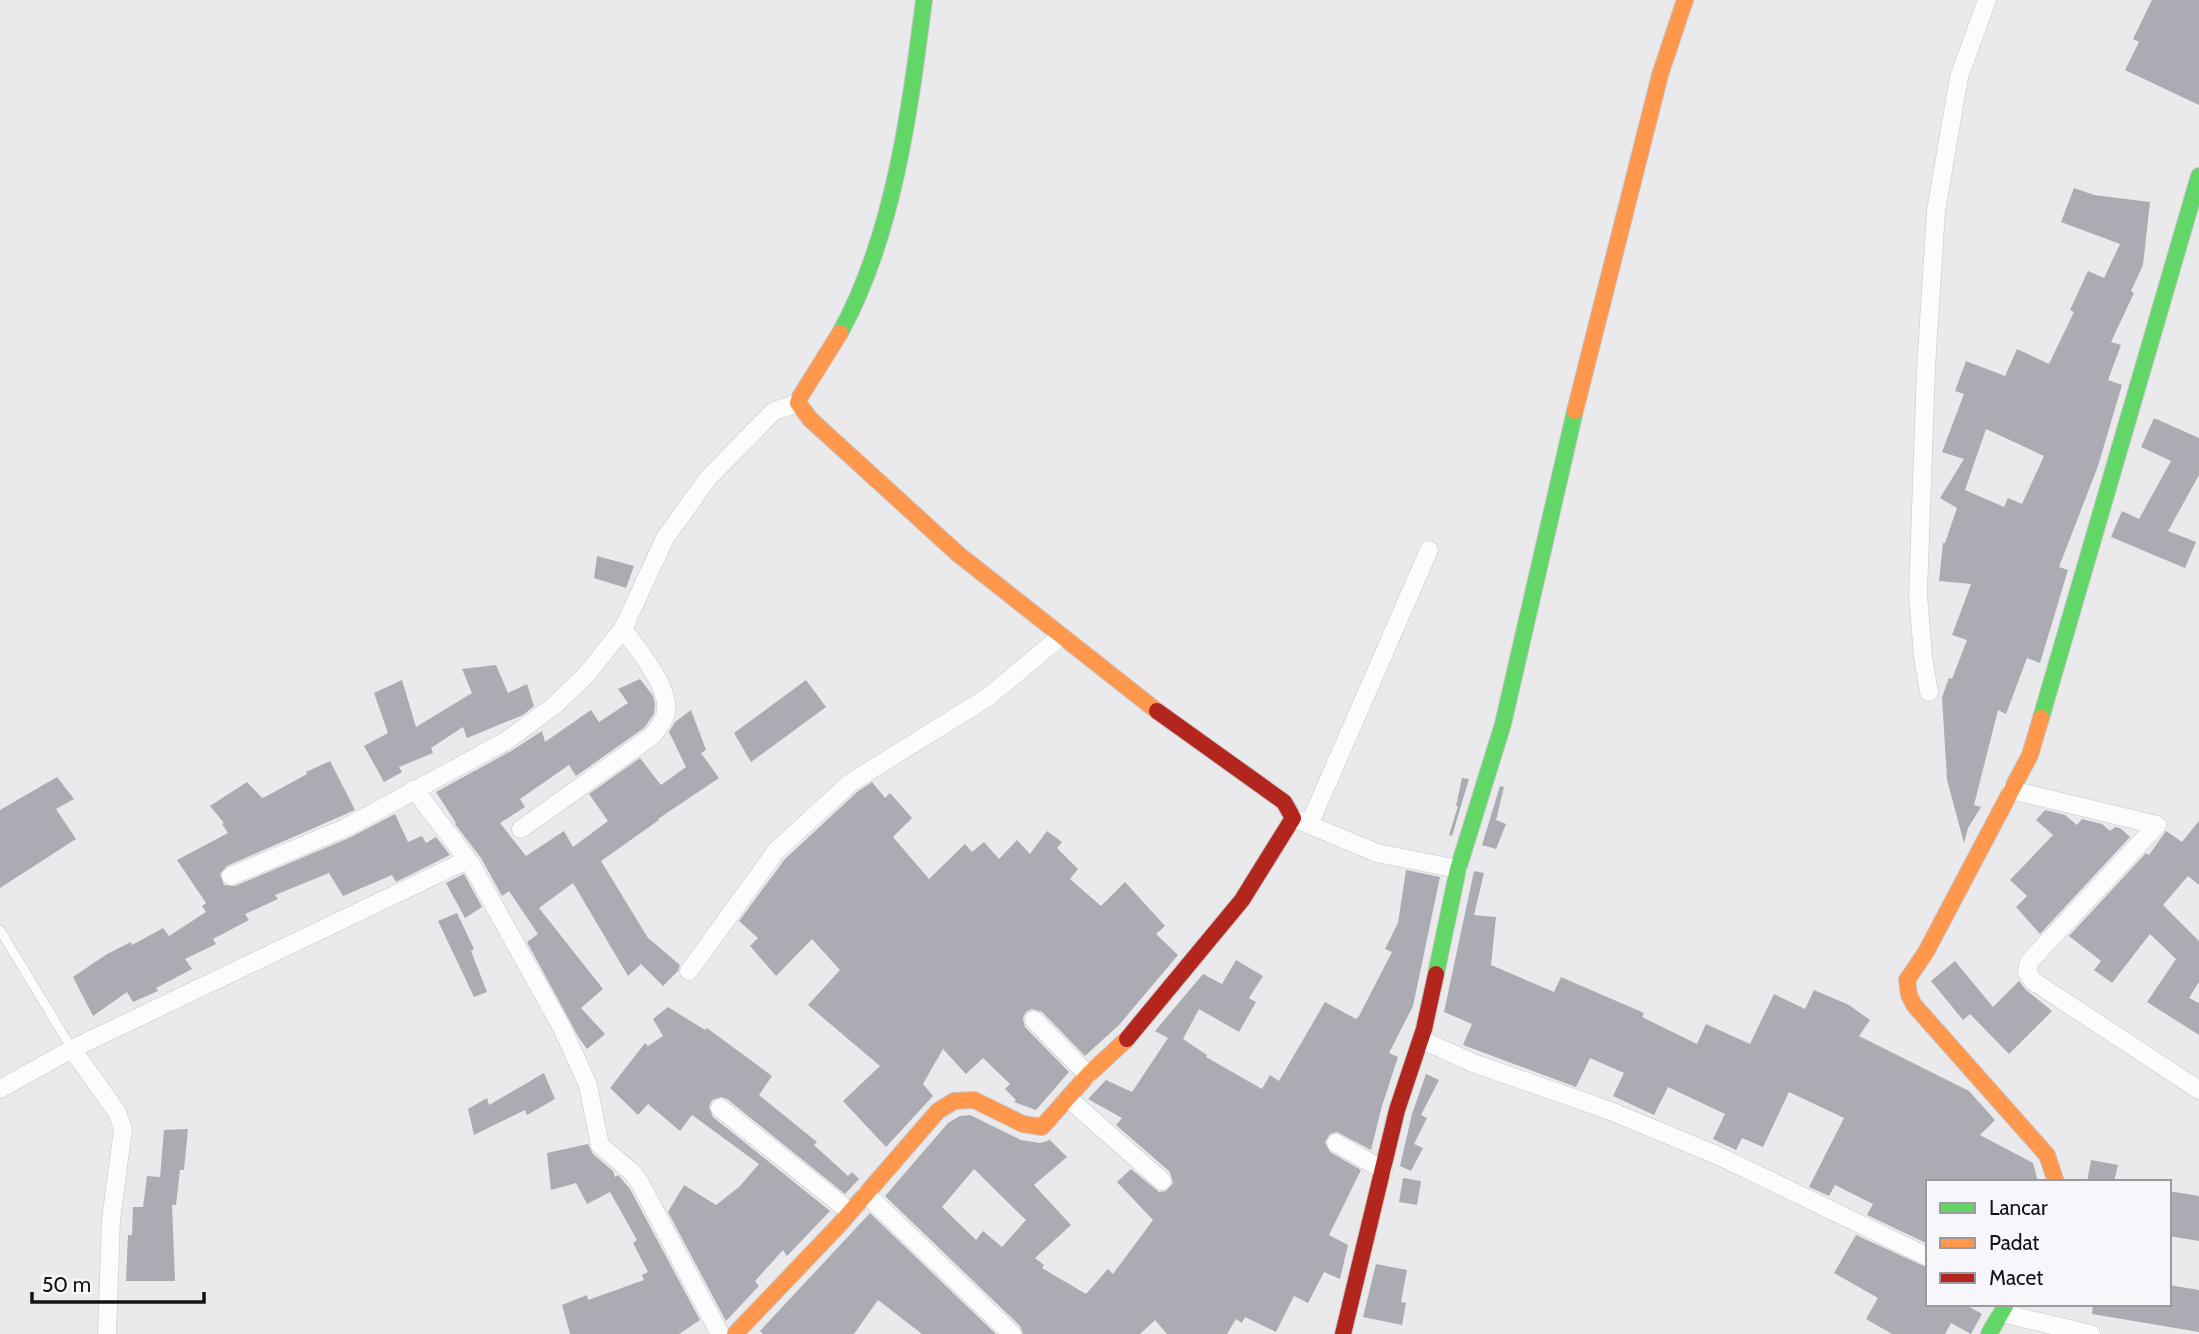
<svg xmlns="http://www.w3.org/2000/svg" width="2199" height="1334" font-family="Cabin,sans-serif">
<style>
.building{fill:#ababb4;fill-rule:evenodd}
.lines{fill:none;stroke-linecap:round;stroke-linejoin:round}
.lane-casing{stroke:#c6c6c8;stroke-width:10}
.street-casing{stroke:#c6c6c8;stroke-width:19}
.fast-casing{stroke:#c6c6c8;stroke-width:18}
.slow-casing{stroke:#c6c6c8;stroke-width:18}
.jam-casing{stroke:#c6c6c8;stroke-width:18}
.lane{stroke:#fcfcfc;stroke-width:9}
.street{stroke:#fcfcfc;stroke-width:18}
.fast{stroke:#63d668;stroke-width:16}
.slow{stroke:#ff974d;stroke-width:16}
.jam{stroke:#b3261e;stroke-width:16}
</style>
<rect width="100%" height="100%" fill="#eaeaed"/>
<path class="building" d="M 2152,0 L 2199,0 L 2199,105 L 2125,70 L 2139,42 L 2133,39 Z
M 2074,188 L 2094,195 L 2150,202 L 2143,265 L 2131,291 L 2134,293 L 2111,342 L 2121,345 L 2108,380 L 2122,385 L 2098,466 L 2059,567 L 2068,570 L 2040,663 L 2027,658 L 2006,714 L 1998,710 L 1974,805 L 1981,807 L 1968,828 L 1964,843 L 1947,780 L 1942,697 L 1949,678 L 1952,679 L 1967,640 L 1952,635 L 1971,584 L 1939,581 L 1943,543 L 1945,543 L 1957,508 L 1940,498 L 1964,459 L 1942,452 L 1964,394 L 1955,391 L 1966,361 L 2005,376 L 2017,349 L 2049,364 L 2074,312 L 2070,310 L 2088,271 L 2104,278 L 2120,244 L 2061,222 ZM 1986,429 L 2044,456 L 2022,504 L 2008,498 L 2004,507 L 1965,490 Z
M 2154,418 L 2199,438 L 2199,475 L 2168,531 L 2196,542 L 2185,568 L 2111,537 L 2122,511 L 2139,519 L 2171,461 L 2141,447 Z
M 597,556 L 634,566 L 626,588 L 594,578 Z
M 496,665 L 508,693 L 527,684 L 534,706 L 523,715 L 467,738 L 463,727 L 431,748 L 433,753 L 399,767 L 402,772 L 384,782 L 364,746 L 388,733 L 374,693 L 402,680 L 416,727 L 472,693 L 462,669 Z
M 640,679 L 653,696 L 655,704 L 654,714 L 644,728 L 576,776 L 569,765 L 520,799 L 525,807 L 500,823 L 526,856 L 564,831 L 573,847 L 608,821 L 589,794 L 640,758 L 661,785 L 686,767 L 669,732 L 675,722 L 691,710 L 706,750 L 701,753 L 719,778 L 658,819 L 659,820 L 601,861 L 648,938 L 680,965 L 678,971 L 663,986 L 641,964 L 628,976 L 573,883 L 539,908 L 603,989 L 581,1008 L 605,1034 L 587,1049 L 579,1038 L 527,942 L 538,934 L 509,891 L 502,896 L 481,858 L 455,824 L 456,823 L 436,792 L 511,751 L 542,731 L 545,742 L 591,710 L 599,722 L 628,703 L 618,689 Z
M 806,680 L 826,707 L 751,762 L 734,733 Z
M 330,761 L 355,810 L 227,866 L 220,874 L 224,885 L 235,886 L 349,838 L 395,814 L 408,842 L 422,836 L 426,843 L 436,837 L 450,855 L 396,882 L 392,875 L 343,896 L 329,873 L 275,895 L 278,899 L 245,914 L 249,920 L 213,939 L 216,944 L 185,959 L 192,969 L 156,988 L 158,991 L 133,1002 L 127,992 L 93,1016 L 73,977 L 107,954 L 131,942 L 132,945 L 163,928 L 169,936 L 206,912 L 202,906 L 206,903 L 177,860 L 228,833 L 222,824 L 224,823 L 210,806 L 247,782 L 262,798 L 265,797 L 307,774 L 306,772 Z
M 57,777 L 74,799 L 56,809 L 76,839 L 0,888 L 0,810 Z
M 1462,778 L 1469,779 L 1452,836 L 1449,835 L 1458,806 L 1456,806 Z
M 872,782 L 885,798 L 890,793 L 912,818 L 893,837 L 929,879 L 965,844 L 972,852 L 984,842 L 999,859 L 1017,840 L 1030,854 L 1047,831 L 1062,842 L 1057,848 L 1078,869 L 1070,879 L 1101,906 L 1125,882 L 1165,926 L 1156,934 L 1178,955 L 1119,1025 L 1085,1056 L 1042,1012 L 1032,1009 L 1026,1012 L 1023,1018 L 1025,1027 L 1069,1072 L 1036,1110 L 1014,1102 L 1016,1100 L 1005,1089 L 1010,1084 L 983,1058 L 966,1074 L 943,1049 L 923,1084 L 933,1096 L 886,1147 L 843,1101 L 880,1066 L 808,1005 L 840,970 L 812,939 L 776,976 L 750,946 L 758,938 L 739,921 L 785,859 L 857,792 Z
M 1500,786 L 1504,787 L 1496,820 L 1506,824 L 1496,849 L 1482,845 Z
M 2045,810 L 2065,815 L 2077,825 L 2082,819 L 2102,824 L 2110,831 L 2115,827 L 2120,828 L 2130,837 L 2040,934 L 2016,907 L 2027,896 L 2010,880 L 2053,835 L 2036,820 Z
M 2199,821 L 2199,885 L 2188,876 L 2163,905 L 2199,941 L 2199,982 L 2189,998 L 2199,1003 L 2199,1035 L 2147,1002 L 2176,959 L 2150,934 L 2112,983 L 2094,970 L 2101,961 L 2069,936 L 2146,853 L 2149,855 L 2166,831 L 2182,842 Z
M 1406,870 L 1440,877 L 1413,1006 L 1389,1053 L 1398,1057 L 1382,1106 L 1371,1150 L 1337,1132 L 1330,1134 L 1325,1142 L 1330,1152 L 1361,1170 L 1329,1235 L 1348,1245 L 1340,1279 L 1324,1272 L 1308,1303 L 1294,1296 L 1276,1332 L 1245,1317 L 1242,1323 L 1236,1319 L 1227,1334 L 1167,1334 L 1155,1320 L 1140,1334 L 1023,1334 L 1020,1326 L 885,1196 L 948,1123 L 960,1116 L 970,1115 L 1021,1140 L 1040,1143 L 1050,1140 L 1067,1157 L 1034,1185 L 1071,1225 L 1035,1258 L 1044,1265 L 1042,1268 L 1086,1294 L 1108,1269 L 1113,1274 L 1153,1220 L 1117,1182 L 1131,1169 L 1159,1192 L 1166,1191 L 1173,1183 L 1170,1172 L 1116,1125 L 1122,1118 L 1088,1099 L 1106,1080 L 1132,1092 L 1168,1038 L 1155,1031 L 1203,974 L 1222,984 L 1236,960 L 1263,976 L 1249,998 L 1256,1002 L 1239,1032 L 1199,1009 L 1183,1039 L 1207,1055 L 1206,1057 L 1262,1089 L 1270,1075 L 1279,1081 L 1325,1002 L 1356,1019 L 1359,1016 L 1392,952 L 1385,949 L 1398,923 ZM 974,1169 L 1026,1220 L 1002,1247 L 983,1231 L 976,1240 L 942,1207 Z
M 1474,871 L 1484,873 L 1474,915 L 1496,917 L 1491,965 L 1554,992 L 1561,977 L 1644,1013 L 1642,1017 L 1697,1044 L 1706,1024 L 1750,1044 L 1774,994 L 1805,1009 L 1814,990 L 1849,1005 L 1870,1020 L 1859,1036 L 1969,1091 L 1995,1120 L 1980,1135 L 2033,1163 L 2038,1182 L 1928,1182 L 1928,1244 L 1867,1215 L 1873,1204 L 1835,1185 L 1829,1196 L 1809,1187 L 1844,1118 L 1789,1092 L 1763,1147 L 1742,1138 L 1736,1150 L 1713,1139 L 1725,1114 L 1668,1087 L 1654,1115 L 1613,1096 L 1624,1073 L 1590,1058 L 1576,1087 L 1463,1045 L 1472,1024 L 1444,1012 Z
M 464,874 L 482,907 L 465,918 L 446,883 Z
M 457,913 L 474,949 L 471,951 L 487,992 L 474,997 L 438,921 Z
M 1955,961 L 1993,1007 L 2019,981 L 2026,990 L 2052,1011 L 2009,1054 L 1970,1014 L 1963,1020 L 1931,981 Z
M 668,1007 L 705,1030 L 707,1028 L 772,1076 L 759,1095 L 817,1142 L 814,1145 L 848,1176 L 852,1172 L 859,1179 L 845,1194 L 727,1099 L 721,1097 L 712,1100 L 709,1107 L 713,1117 L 830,1211 L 787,1256 L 783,1250 L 755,1281 L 759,1286 L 726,1321 L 668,1212 L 684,1185 L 716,1205 L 739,1187 L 759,1164 L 692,1115 L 680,1131 L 648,1104 L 638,1115 L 610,1088 L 645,1043 L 648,1046 L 663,1036 L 653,1019 Z
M 544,1073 L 555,1099 L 527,1115 L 525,1110 L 474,1135 L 468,1109 L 487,1098 L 489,1105 Z
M 1426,1074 L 1439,1080 L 1421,1115 L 1427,1118 L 1414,1144 L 1423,1148 L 1411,1171 L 1400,1166 L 1412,1114 Z
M 188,1129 L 184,1170 L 180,1170 L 176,1205 L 172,1205 L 175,1281 L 126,1281 L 128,1235 L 132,1235 L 133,1207 L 143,1207 L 147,1176 L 160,1177 L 164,1130 Z
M 588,1144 L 593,1154 L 613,1171 L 615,1177 L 618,1175 L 630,1189 L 700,1320 L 679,1334 L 570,1334 L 562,1305 L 587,1295 L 588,1300 L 644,1280 L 642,1275 L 648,1272 L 633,1243 L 637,1240 L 610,1192 L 587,1204 L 576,1183 L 551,1190 L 547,1153 Z
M 2091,1160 L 2118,1165 L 2114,1182 L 2087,1182 Z
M 1403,1178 L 1421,1181 L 1417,1205 L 1399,1202 Z
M 2169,1191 L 2199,1196 L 2199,1241 L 2169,1236 Z
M 870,1213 L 996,1334 L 922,1334 L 878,1300 L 854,1334 L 763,1334 L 760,1331 Z
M 1856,1235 L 1928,1268 L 1928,1304 L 1964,1304 L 1982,1314 L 1971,1334 L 1951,1323 L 1945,1334 L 1892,1334 L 1866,1319 L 1878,1298 L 1834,1273 Z
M 1376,1264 L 1407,1270 L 1401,1302 L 1406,1303 L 1402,1325 L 1363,1317 Z
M 2169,1285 L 2199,1290 L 2199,1332 L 2092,1314 L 2093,1304 L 2169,1304 Z"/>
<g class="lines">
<defs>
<path id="lane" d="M 0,930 L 72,1049"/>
<path id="street" d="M 1929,692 L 1923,657 L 1918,594 L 1926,368 L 1936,211 L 1959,77 L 1987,0
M 414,789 L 471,864 L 562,1028 L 588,1085 L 600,1145 L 633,1173 L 640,1183 L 720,1334
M 2011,790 L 2157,825 L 2029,962 L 2027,972 L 2033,981 L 2199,1090
M 1298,820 L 1377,853 L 1458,869
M 1309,825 L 1429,550
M 521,829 L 652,736 C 657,729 665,721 666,712 C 670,687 637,648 623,629
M 231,876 L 345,828 L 506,741 L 555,705 L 586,675 L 623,629 L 665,538 L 709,477 L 774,411 L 798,403
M 689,971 L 776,851 L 850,783 L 988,697 L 1060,637
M 1034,1020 L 1088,1075
M 1422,1040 L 1473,1063 L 1608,1110 L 1719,1156 L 1928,1257
M 72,1049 L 117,1112 L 123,1129 L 111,1220 L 107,1334
M 0,1089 L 72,1049 L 467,860
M 1069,1099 L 1162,1181
M 720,1108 L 849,1211
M 1336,1143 L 1383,1170
M 866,1194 L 1012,1334
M 2001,1313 L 2091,1334"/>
<path id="fast" d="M 840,333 C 894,235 910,109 924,0
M 2041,718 L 2199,176
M 1436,974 L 1458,869 L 1503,724 L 1575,411
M 1989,1334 L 2006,1304"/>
<path id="slow" d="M 840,333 L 800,397 L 798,403 L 810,419 L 958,554 L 1157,711
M 1575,411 L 1660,75 L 1685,0
M 2041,718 L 2030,755 L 1926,952 L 1907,980 L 1909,995 L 1914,1005 L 2047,1155 L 2056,1182
M 735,1334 L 839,1225 L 938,1111 L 954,1101 L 974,1100 L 1023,1124 L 1042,1127 L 1088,1075 L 1127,1039"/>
<path id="jam" d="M 1127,1039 L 1242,900 L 1293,818 L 1284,802 L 1157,711
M 1343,1334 L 1397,1110 L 1424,1029 L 1436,974"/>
</defs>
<use href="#lane" class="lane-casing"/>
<use href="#street" class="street-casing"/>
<use href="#fast" class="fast-casing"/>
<use href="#slow" class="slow-casing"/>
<use href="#jam" class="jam-casing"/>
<use href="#lane" class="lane"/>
<use href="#street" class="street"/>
<use href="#fast" class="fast"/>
<use href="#slow" class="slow"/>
<use href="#jam" class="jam"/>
</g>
<rect x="1926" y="1180" width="245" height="126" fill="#f6f6fb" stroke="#9b9b9f" stroke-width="2"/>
<rect x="1940" y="1203" width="35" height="10" fill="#63d668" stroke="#9b9b9f" stroke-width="2"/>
<text x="1989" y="1215" font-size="21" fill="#131214">Lancar</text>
<rect x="1940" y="1238" width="35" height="10" fill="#ff974d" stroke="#9b9b9f" stroke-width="2"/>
<text x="1989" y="1250" font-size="21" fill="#131214">Padat</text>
<rect x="1940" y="1273" width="35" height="10" fill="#b3261e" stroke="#9b9b9f" stroke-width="2"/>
<text x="1989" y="1285" font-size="21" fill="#131214">Macet</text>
<path d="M32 1292v10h172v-10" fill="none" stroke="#131214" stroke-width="3.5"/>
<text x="42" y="1292" font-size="21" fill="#131214" stroke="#f6f6fb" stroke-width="5" paint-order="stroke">50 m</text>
</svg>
